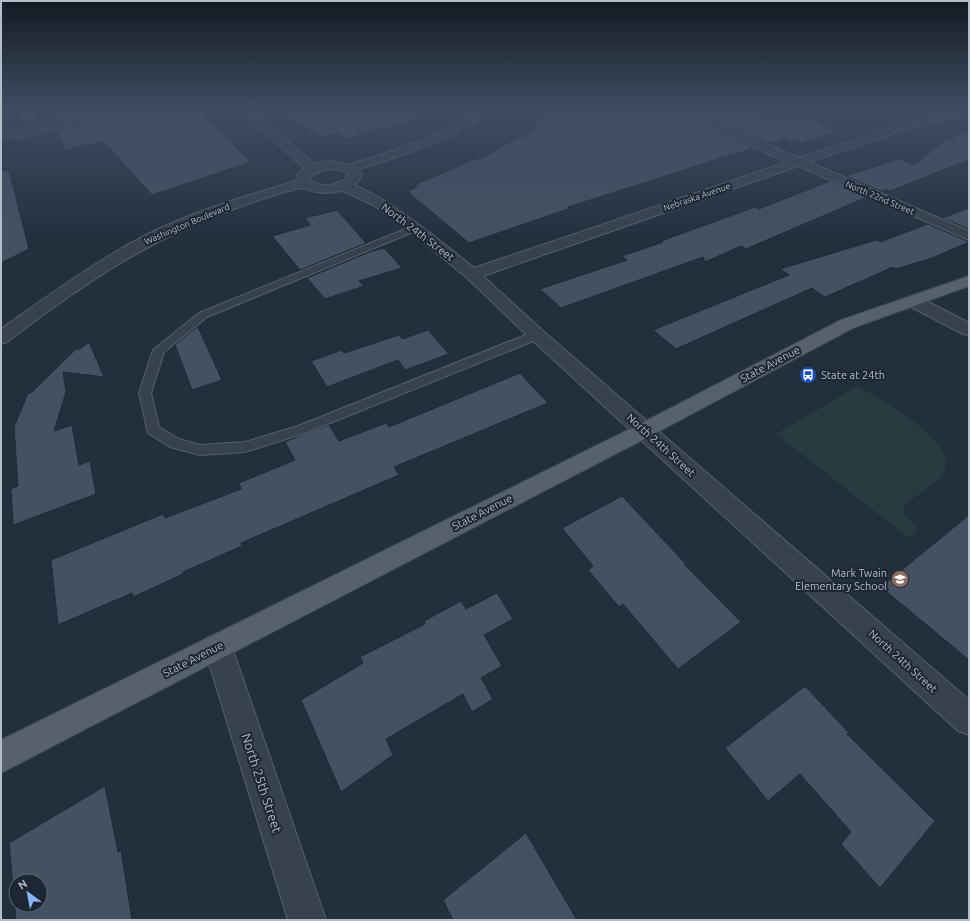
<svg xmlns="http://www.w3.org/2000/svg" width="970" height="921" font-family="Ubuntu,sans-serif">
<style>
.green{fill:#263c3f}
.building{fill:#455162;stroke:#1f2835;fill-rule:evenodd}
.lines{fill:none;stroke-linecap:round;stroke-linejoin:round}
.service-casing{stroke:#565f6c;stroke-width:2}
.minor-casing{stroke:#565f6c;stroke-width:2}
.tertiary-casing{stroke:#565f6c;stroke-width:2}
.primary-casing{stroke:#414a57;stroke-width:2}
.service{fill:#38414e;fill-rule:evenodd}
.minor{fill:#38414e;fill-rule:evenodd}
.tertiary{fill:#38414e;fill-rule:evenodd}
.primary{fill:#56606e;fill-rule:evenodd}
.labels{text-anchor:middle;stroke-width:4;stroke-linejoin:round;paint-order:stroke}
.far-street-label{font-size:9px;fill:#b4bcc9;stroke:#1d2633}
.street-label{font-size:11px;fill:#b4bcc9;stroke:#1d2633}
.poi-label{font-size:11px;fill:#b4bcc9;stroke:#1d2633;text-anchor:start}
.near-street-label{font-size:13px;fill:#b4bcc9;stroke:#1d2633}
</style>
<rect width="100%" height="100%" fill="#242f3e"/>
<path class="green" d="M 858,386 C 878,399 966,444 942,475 C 934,486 915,495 904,506 L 904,514 L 918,529 L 909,538 L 776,434 Z"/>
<path class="building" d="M 52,111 L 123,111 L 56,121 Z
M 150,111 L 200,111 L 212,124 L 214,123 L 250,162 L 152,195 L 104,142 L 80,146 L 65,151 L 59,131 L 144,115 Z
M 279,111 L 422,111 L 423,117 L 347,139 L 337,133 L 322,138 Z
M 548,111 L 593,115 L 612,111 L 675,111 L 676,114 L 753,148 L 568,207 L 571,208 L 469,243 L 409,193 L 411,193 L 408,191 L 418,187 L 414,185 L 477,158 L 481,159 L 520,136 L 525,138 Z
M 692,111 L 747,111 L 763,117 L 770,117 L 781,121 L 800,116 L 840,131 L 802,143 L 797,140 L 792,142 L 784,138 L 769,143 Z
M 969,131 L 969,160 L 890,191 L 886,189 L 881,191 L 846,176 L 899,159 L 915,165 L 946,139 Z
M 9,170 L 29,249 L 1,263 L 1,171 Z
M 830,181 L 867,197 L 746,249 L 741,246 L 705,262 L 703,257 L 561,308 L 540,289 L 627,260 L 622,256 L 663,242 L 661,241 L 755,207 L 759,209 Z
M 969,208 L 969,229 L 942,218 Z
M 337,210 L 366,243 L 300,270 L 272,236 L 310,225 L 305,218 Z
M 928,224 L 969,242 L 932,258 L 896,269 L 893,267 L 825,297 L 812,288 L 676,349 L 653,330 L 789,275 L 780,269 L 876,240 L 880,242 Z
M 384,248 L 402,268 L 359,281 L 364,286 L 325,299 L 307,278 L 372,251 Z
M 197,327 L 198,327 L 222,380 L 192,390 L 175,345 Z
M 428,330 L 449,354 L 405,370 L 398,360 L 327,387 L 311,361 L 342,350 L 344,353 L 399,335 L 402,339 Z
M 89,342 L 104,377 L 63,372 L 66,392 L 54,431 L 72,425 L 79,465 L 90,461 L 96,494 L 13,525 L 11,489 L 18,486 L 14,427 L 28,393 L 31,393 L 76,349 L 80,349 Z
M 520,373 L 548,403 L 394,467 L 399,475 L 241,543 L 242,546 L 183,572 L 183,574 L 133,597 L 132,593 L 58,625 L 51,560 L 163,514 L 165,518 L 241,489 L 239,483 L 295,460 L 285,442 L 299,436 L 329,425 L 339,441 L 386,423 L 389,427 Z
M 622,496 L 685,563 L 684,564 L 741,622 L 678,669 L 623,604 L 619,607 L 588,570 L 593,566 L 562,528 Z
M 969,515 L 969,660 L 881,587 Z
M 497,593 L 513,619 L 484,635 L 502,666 L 481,678 L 493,699 L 472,712 L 463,694 L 386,739 L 393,755 L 341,792 L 301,700 L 363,663 L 360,657 L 425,624 L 424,621 L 461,601 L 466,609 Z
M 805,686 L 849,733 L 847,734 L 935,821 L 880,888 L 841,844 L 851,832 L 800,774 L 768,801 L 725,748 Z
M 105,786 L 118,852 L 121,850 L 132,920 L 16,920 L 9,843 ZM 16,881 L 40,881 L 40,905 L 16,905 Z
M 526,833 L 577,920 L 453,920 L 443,900 Z"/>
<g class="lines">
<defs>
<path id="service" d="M 415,225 L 418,226 L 420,228 L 418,230 L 207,317 L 164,352 L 151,393 L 159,427 L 179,439 L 200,445 L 245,442 L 298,426 L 533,332 L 541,332 L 543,335 L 541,338 L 308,432 L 245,452 L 200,455 L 170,447 L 148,433 L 139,393 L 153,350 L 199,313 Z"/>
<path id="minor" d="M 21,111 L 31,111 L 36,126 L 129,111 L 149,111 L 144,114 L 33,134 L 19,139 L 14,137 L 1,139 L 1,133 L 26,128 Z
M 243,111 L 254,111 L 316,166 L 318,169 L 316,172 L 308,172 Z
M 676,111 L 689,111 L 799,158 L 913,121 L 955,111 L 969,111 L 969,114 L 908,129 L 809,162 L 969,231 L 969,240 L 798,166 L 483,276 L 543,331 L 969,700 L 969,735 L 958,731 L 531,339 L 466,277 L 410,231 L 373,205 L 337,188 L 336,185 L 337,182 C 363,176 452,250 474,268 L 787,162 L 677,113 Z
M 913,296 L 919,297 L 969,323 L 969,335 L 963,334 L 907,305 L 905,301 L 907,297 Z
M 218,633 L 228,637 L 232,647 L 326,920 L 288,920 L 204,647 L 208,637 Z"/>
<path id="tertiary" d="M 478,111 L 489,111 C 484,118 474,123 467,127 C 433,146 396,158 358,169 L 362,175 C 356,190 332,195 317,192 C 312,192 307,188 303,188 C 297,187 250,203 242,206 C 151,237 82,285 7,342 L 1,344 L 1,329 C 48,296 94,262 146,235 C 193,211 245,196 296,181 L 297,176 L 301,171 L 308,166 L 328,161 L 348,165 L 381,155 L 432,136 ZM 328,169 L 341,170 L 349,175 C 341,186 319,189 309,179 L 313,174 Z"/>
<path id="primary" d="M 969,276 L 969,286 L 853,328 L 652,435 L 1,773 L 1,740 L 638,425 L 841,320 Z"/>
</defs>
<use href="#service" class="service-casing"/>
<use href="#minor" class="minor-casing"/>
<use href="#tertiary" class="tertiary-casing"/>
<use href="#primary" class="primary-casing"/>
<use href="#service" class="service"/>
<use href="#minor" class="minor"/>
<use href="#tertiary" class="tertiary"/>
<use href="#primary" class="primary"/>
</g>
<linearGradient id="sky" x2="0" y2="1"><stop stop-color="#141a22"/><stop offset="0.46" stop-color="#3f4d63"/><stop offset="1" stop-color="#3f4d63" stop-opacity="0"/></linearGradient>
<rect width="970" height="239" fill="url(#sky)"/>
<defs>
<symbol id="bus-disc" viewBox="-11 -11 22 22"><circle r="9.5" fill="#1a4fb4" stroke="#1d2633"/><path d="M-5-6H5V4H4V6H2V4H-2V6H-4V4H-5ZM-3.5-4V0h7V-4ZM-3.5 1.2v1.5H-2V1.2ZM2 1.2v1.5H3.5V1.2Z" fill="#fff"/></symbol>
<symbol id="school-disc" viewBox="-11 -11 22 22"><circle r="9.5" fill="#8d6e63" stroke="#1d2633"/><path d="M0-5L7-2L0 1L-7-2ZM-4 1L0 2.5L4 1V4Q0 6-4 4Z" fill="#fff"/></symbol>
</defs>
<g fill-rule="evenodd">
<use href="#bus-disc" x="798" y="365" width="20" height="20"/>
<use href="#school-disc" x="890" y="569" width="20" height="20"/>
</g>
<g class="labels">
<g class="far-street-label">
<text transform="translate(697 197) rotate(-19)" y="3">Nebraska Avenue</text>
<text transform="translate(880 198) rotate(23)" y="3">North 22nd Street</text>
<text transform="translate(187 224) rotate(-23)" y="3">Washington Boulevard</text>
</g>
<g class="street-label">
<text transform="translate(418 232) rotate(37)" y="4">North 24th Street</text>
<text transform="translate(770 364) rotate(-28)" y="4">State Avenue</text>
<text transform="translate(661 445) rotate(42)" y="4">North 24th Street</text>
<text transform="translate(482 512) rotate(-27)" y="4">State Avenue</text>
<text transform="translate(193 659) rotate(-27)" y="4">State Avenue</text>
<text transform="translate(903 661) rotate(42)" y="4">North 24th Street</text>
</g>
<g class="poi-label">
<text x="821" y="379">State at 24th</text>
<text x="887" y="577" text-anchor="end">Mark Twain<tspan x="887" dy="13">Elementary School</tspan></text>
</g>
<g class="near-street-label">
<text transform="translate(262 783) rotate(72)" y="5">North 25th Street</text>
</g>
</g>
<rect width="970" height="921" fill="none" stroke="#b4bcc9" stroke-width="4"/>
<g transform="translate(28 893) rotate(328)"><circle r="19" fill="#1d2633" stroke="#59626f"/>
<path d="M0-3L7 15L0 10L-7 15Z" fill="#8ab4f8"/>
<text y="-6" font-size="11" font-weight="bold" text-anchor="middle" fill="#b4bcc9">N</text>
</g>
</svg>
